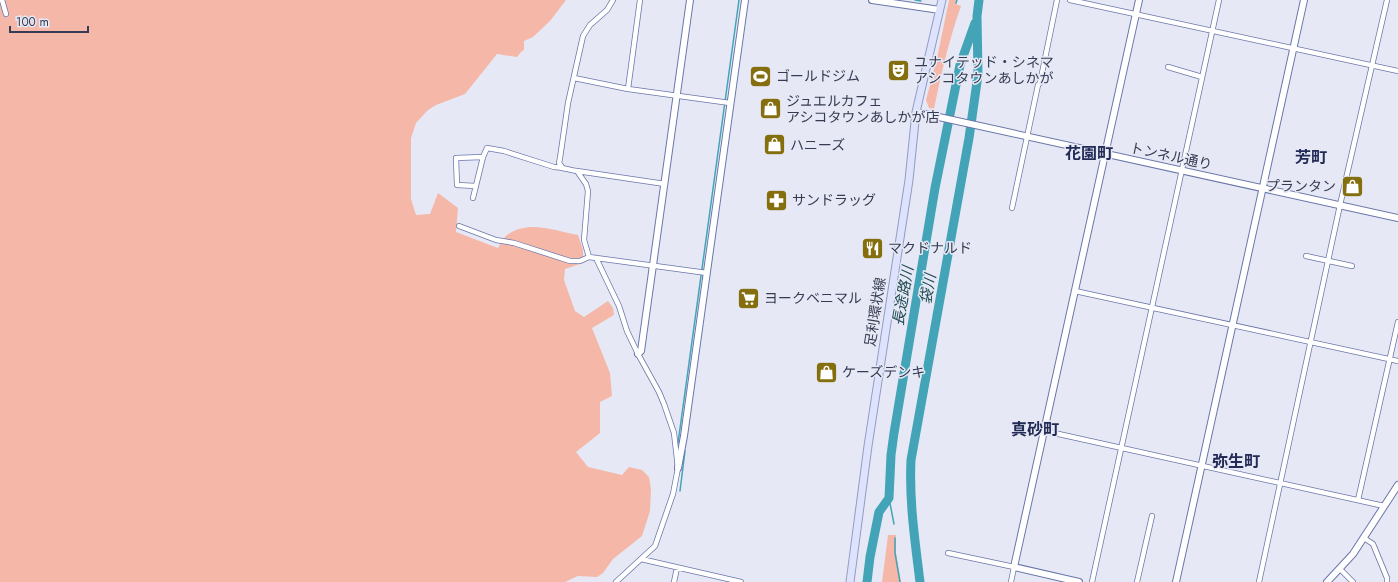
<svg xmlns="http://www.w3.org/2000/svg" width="1398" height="582" font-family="Jost,'Noto Sans JP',sans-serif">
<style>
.green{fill:#f5b7a8}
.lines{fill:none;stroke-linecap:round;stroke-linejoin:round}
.stream{stroke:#43a4b8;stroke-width:1.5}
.river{stroke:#43a4b8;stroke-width:9}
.street-casing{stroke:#6a76a9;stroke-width:6}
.secondary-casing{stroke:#6a76a9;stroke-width:8}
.primary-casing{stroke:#939cc0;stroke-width:9}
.street{stroke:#fff;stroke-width:4.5}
.secondary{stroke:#fff;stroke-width:6}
.primary{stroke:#dde3fd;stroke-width:7}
.labels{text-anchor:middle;stroke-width:3;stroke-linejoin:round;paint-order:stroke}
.poi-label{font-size:14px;fill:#353b52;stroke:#e6e9f5;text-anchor:start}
.street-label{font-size:14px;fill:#353b52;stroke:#e6e9f5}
.water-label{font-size:15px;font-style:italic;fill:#1e4952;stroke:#e6e9f5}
.quarter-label{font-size:16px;font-weight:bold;fill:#222a56;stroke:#e6e9f5}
</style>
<rect width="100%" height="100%" fill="#e6e9f5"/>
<path class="green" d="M 0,0 L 566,0 L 550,21 L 533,37 L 524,41 L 524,50 L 521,52 L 517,57 L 497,54 L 465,94 L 436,105 L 428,110 L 416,123 L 411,138 L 411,199 L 416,215 L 430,214 L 438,193 L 458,208 L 456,232 L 498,248 C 500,244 504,238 507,235 C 528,219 556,231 578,235 L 583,250 L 583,263 L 565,269 L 564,280 L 575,311 L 584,317 L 608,301 L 613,308 L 614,315 L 592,328 L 610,373 L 612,396 L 600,402 L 600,433 L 576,452 L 588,467 L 622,475 L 629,467 L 642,470 L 649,477 L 651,489 L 650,511 L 642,536 L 613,559 L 603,573 L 597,577 L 578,576 L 565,582 L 0,582 Z
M 949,0 L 956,0 L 956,4 L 961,6 C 949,40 941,74 934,109 L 929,108 L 926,100 L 937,58 Z
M 888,535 L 896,535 L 896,553 L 901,582 L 882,582 Z"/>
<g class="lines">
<path class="stream" d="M 915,0 L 921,1
M 956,3 L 957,0
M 678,443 L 739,0
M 680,491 L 685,451
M 889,498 L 894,524
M 895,538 L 895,553 L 900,582"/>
<path class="river" d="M 867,582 L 870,557 L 879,512 L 889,498 L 891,455 L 894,433 L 935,188 L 960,65 L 975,23
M 920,582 C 915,541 909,501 911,460 L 969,138 L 978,75 L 977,16 L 979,0"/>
<defs>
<path id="street" d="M 2,0 L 6,14
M 1070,0 L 1398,71
M 1168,67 L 1202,77
M 574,78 L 628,89 L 730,103
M 628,89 L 640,0
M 562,167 L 559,163 L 560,158 L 568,103 L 583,36 L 590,25 L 607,10 L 613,0
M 577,171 L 665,184
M 476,186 L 457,185 L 456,158 L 483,157
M 473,198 L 483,157 L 487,148 L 504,151 L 554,167 C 562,167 569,170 577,171 L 586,184 L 588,191 L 584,240 L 589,257
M 1012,208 L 1038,85 L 1040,83 L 1057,0
M 459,226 L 496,240 L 514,243 L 570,261 L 580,261 L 589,257 L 707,273
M 1306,256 L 1352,266
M 596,258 L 619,306 L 627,331 L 638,354 L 659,392 L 664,404 L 674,433 L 678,468 L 673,494 L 655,546 L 616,582
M 1075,291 L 1398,361
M 1045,431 L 1384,506
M 1358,500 L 1398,322
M 1364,538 L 1373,544 L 1387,578 L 1387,582
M 948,553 L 1014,567 L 1011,582
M 641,559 L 741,582
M 1340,569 L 1353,582
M 674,582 L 677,568
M 1092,582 L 1219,0
M 1137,582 L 1152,516
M 1259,582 L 1340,205 L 1387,0"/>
<path id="secondary" d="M 872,0 L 940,10
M 916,112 L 1398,218
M 638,354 L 641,351 L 690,0
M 678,468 L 684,436 L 745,0
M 1079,582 L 1014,567 L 1139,0
M 1176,582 L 1304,0
M 1327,582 L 1353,554 L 1398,485"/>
<path id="primary" d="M 850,582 L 868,446 L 909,180 L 916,112 L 942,0"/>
</defs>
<use href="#street" class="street-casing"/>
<use href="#secondary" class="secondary-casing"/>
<use href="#primary" class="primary-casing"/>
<use href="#street" class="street"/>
<use href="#secondary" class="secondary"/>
<use href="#primary" class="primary"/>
</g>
<defs>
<symbol id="theatre-square" viewBox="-11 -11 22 22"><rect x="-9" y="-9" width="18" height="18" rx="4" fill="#856e0d" stroke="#e6e9f5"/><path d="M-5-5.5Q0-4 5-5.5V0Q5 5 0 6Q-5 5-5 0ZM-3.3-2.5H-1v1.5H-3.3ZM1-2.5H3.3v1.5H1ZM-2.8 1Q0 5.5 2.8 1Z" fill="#fff"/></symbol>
<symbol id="stadium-square" viewBox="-11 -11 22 22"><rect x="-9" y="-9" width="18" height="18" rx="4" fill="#856e0d" stroke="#e6e9f5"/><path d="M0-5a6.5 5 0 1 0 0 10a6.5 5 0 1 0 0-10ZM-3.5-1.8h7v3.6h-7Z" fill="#fff"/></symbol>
<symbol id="shop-square" viewBox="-11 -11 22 22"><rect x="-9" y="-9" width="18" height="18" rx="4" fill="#856e0d" stroke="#e6e9f5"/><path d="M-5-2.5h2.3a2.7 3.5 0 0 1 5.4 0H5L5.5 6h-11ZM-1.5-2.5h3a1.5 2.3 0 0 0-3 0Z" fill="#fff"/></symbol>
<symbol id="pharmacy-square" viewBox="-11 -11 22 22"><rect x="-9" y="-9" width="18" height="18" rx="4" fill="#856e0d" stroke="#e6e9f5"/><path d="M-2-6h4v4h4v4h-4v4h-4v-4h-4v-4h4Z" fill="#fff"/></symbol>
<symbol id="restaurant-square" viewBox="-11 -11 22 22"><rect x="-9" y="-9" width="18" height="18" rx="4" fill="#856e0d" stroke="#e6e9f5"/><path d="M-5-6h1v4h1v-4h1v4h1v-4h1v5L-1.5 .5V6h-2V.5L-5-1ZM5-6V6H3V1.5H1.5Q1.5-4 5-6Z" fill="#fff"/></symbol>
<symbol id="supermarket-square" viewBox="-11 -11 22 22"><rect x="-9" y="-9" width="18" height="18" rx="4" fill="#856e0d" stroke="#e6e9f5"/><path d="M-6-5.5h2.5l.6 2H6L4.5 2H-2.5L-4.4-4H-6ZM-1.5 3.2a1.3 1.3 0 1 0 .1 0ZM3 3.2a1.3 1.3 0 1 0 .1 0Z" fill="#fff"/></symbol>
</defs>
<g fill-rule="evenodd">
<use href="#theatre-square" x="886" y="58" width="25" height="25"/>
<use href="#stadium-square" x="748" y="64" width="25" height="25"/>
<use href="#shop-square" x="758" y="96" width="25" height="25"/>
<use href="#shop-square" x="762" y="132" width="25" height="25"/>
<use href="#shop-square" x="1340" y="174" width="25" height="25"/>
<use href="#pharmacy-square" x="764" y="188" width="25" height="25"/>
<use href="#restaurant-square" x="860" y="236" width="25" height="25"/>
<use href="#supermarket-square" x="736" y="286" width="25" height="25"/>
<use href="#shop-square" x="814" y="360" width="25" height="25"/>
</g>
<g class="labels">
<g class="poi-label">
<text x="914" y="67">ユナイテッド・シネマ<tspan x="914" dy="16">アシコタウンあしかが</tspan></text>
<text x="776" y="81">ゴールドジム</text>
<text x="786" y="106">ジュエルカフェ<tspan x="786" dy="16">アシコタウンあしかが店</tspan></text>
<text x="790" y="150">ハニーズ</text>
<text x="1336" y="191" text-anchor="end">プランタン</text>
<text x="792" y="205">サンドラッグ</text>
<text x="888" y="253">マクドナルド</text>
<text x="764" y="303">ヨークベニマル</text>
<text x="842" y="377">ケーズデンキ</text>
</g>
<g class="street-label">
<text transform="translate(1171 156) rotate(12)" y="5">トンネル通り</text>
<text transform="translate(875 312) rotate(-81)" y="5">足利環状線</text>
</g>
<g class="water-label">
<text transform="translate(928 289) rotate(-80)" y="5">袋川</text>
<text transform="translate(903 296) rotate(-80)" y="5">長途路川</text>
</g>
<g class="quarter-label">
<text x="1089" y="159">花園町</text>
<text x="1311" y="163">芳町</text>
<text x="1035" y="435">真砂町</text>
<text x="1236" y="467">弥生町</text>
</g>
</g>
<path d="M10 26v6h78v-6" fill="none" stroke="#353b52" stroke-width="2"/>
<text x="16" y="26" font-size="12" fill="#353b52" stroke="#e6e9f5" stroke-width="3" paint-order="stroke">100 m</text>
</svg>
